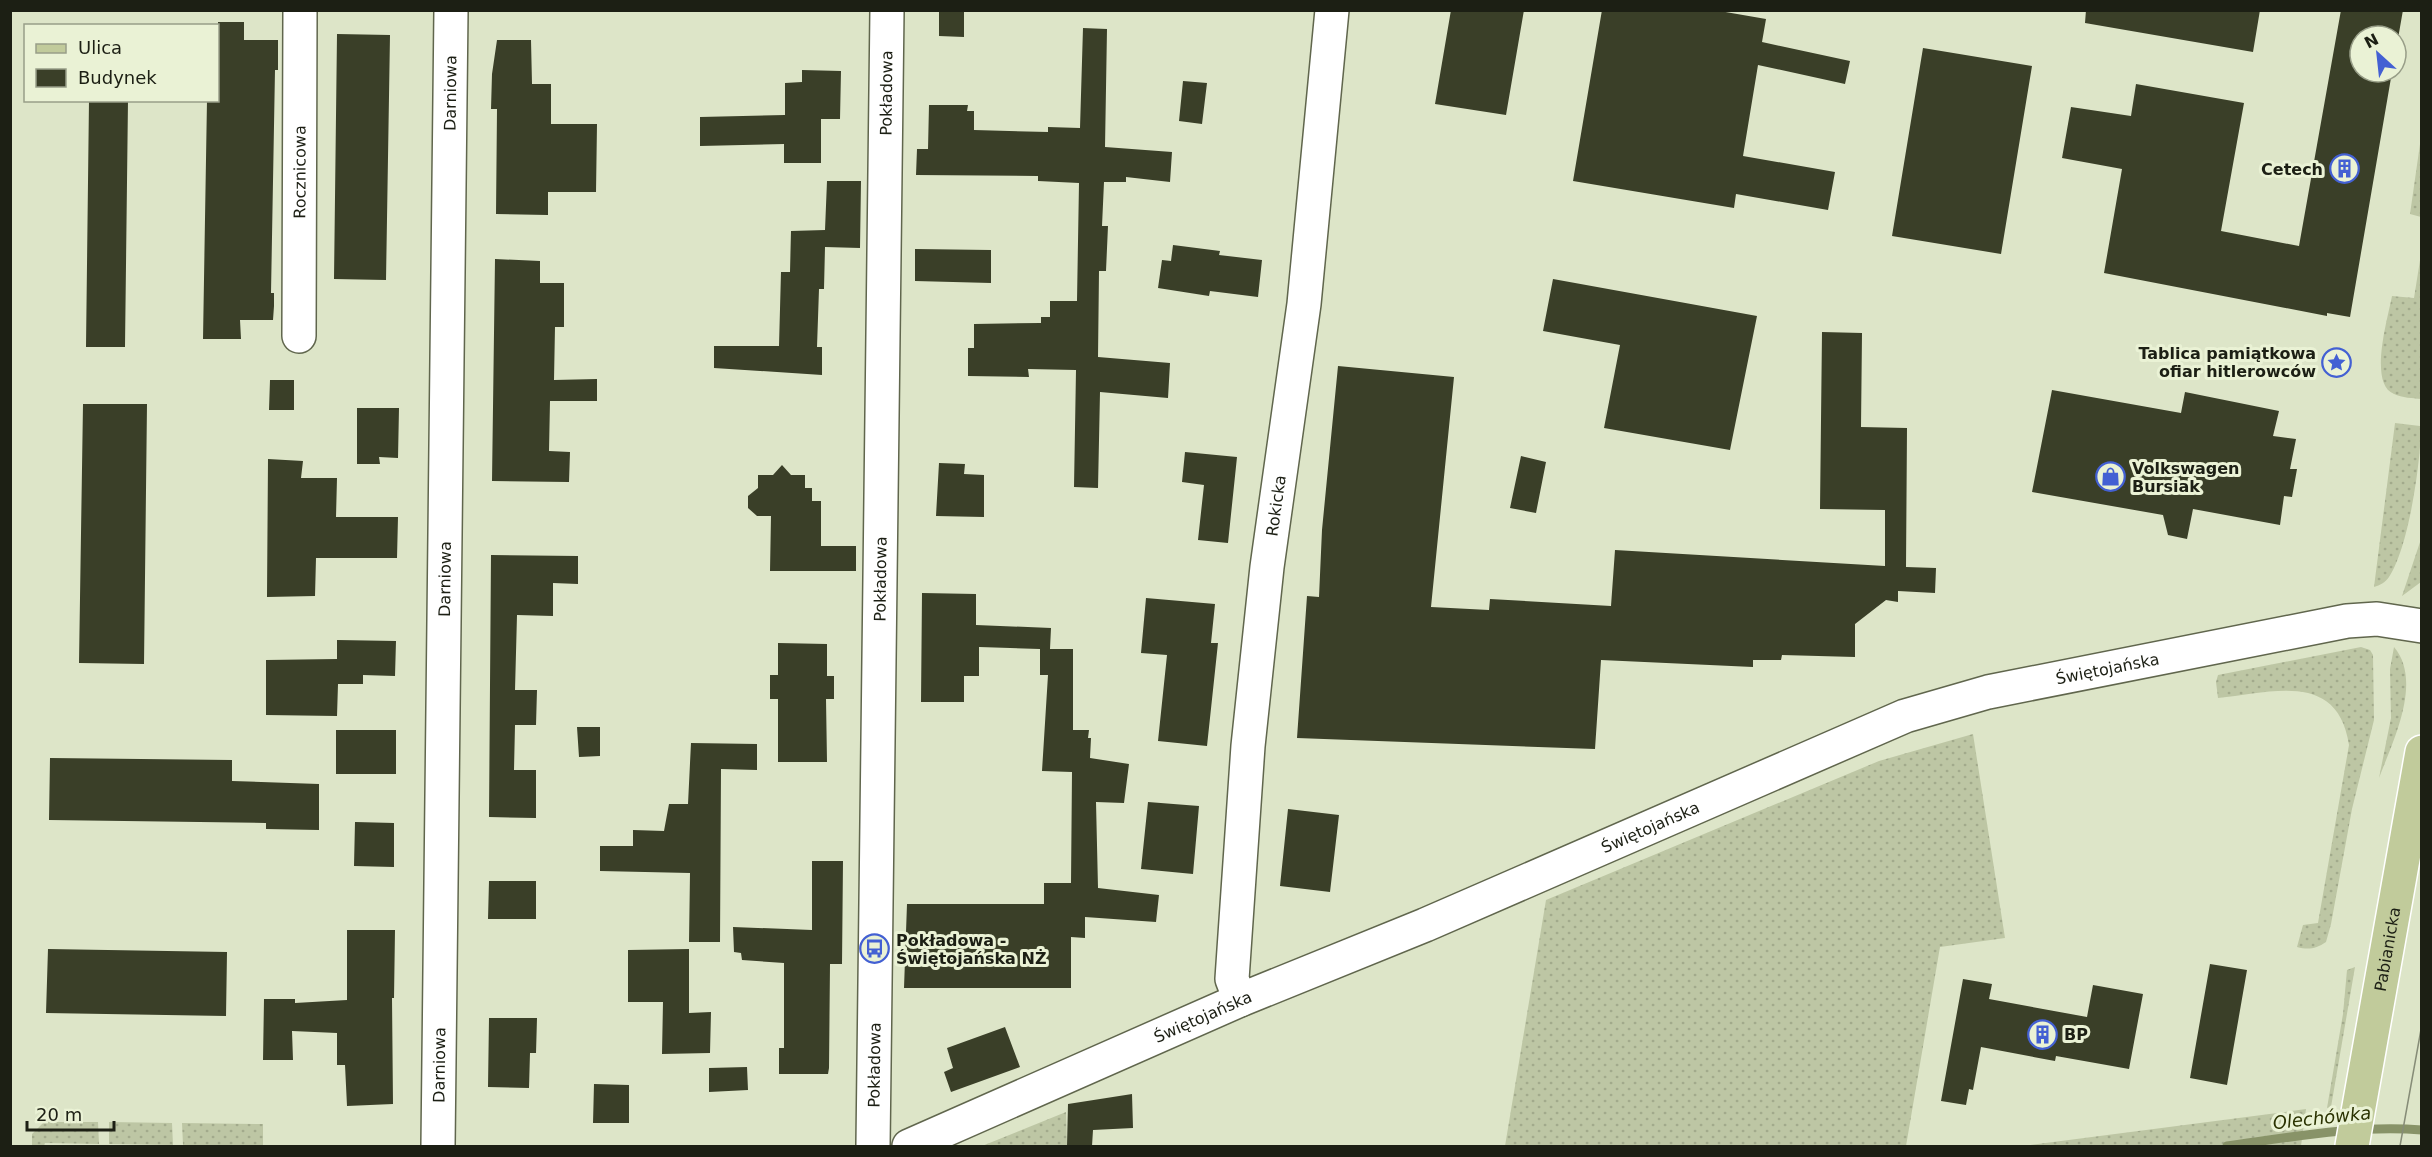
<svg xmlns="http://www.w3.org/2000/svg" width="2432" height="1157" font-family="'DejaVu Sans',sans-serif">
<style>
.grass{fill:url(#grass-dots)}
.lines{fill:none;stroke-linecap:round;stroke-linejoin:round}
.stream{stroke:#889368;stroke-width:9}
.building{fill:#3a3f28}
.minor-casing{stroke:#60664d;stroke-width:36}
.major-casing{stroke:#fff;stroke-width:36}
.minor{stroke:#fff;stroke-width:33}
.major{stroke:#c1cb9b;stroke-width:33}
.tram{stroke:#868c77;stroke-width:1.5}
.labels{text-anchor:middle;stroke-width:6;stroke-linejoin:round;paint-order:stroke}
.street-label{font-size:16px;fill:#1c1f14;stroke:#eaf2d5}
.poi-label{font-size:16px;font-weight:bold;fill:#1c1f14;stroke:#eaf2d5;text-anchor:start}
.water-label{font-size:18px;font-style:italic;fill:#2a3200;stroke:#eaf2d5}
</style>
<defs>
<pattern id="grass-dots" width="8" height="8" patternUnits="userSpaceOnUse" patternTransform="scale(1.5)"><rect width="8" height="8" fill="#bdc6a4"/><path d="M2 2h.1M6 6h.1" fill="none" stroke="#a2aa8c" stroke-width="1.8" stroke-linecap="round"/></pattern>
</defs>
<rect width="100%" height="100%" fill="#dde5c8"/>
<path class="grass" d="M 2421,137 L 2421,217 L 2410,214 Z
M 2421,254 L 2421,399 C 2413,398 2402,398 2394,394 C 2368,384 2388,318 2392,296 L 2414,298 Z
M 2421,420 C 2422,457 2409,547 2389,577 C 2385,583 2380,585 2374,587 L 2395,423 L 2420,426 Z
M 2421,539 L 2421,582 L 2402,596 Z
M 2361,647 L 2370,650 L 2373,655 L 2374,720 L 2352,809 L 2331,924 L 2326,942 C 2316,949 2308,950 2297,947 L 2303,925 L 2318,923 L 2349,745 C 2338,671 2273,692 2218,698 L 2216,682 L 2218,675 Z
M 2394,647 C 2423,681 2393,741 2379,778 L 2391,718 L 2390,669 Z
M 1973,734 L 2005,938 L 1940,947 L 1906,1146 L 1505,1146 L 1546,900 L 1879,761 Z
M 2355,967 L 2331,1107 L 2327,1108 L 2343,1014 L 2347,970 Z
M 2306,1109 L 2301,1146 L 2023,1146 L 2285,1112 Z
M 1066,1112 L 1067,1146 L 982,1146 Z
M 44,1122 L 98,1122 L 99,1144 L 45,1143 L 44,1146 L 32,1146 L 32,1134 Z
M 109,1122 L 172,1123 L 173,1145 L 109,1144 Z
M 182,1123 L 263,1124 L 263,1146 L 183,1145 Z"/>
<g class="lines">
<path class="stream" d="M 2227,1146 C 2292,1137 2356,1125 2422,1130"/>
</g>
<path class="building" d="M 939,10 L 964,10 L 964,37 L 939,36 Z
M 1451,10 L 1524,10 L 1506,115 L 1435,104 Z
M 1602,10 L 1714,10 L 1766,19 L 1762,42 L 1850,61 L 1845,84 L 1758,65 L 1743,156 L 1835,172 L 1828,210 L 1736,194 L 1734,208 L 1573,181 Z
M 2086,10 L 2260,10 L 2253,52 L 2085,23 Z
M 2341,10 L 2403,10 L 2396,50 L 2396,36 L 2360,36 L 2360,72 L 2392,72 L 2350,317 L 2327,313 L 2327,316 L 2104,273 L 2122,169 L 2062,158 L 2071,107 L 2131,116 L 2136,84 L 2244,103 L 2221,231 L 2299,246 Z
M 218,22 L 244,22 L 244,40 L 278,40 L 278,70 L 275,70 L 271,293 L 274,293 L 274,306 L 273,320 L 240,320 L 241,339 L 203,339 L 207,100 L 218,100 Z
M 1083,28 L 1107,29 L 1105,147 L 1172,152 L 1170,182 L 1126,177 L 1126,182 L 1104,182 L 1102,226 L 1108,226 L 1106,271 L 1099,271 L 1098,357 L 1170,363 L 1168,398 L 1100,392 L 1098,488 L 1074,487 L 1076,370 L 1028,369 L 1029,377 L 968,376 L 968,348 L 974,348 L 974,324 L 1041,323 L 1041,317 L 1050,317 L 1050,301 L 1077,301 L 1079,183 L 1038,181 L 1038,176 L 916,175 L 917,149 L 928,149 L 929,105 L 968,105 L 967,111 L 974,111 L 974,130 L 1048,132 L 1048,127 L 1080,128 Z
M 337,34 L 390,35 L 386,280 L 334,279 Z
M 497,40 L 531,40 L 532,84 L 551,84 L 551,124 L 597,124 L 596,192 L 548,192 L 548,215 L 496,214 L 497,109 L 491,109 L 492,74 Z
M 1923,48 L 2032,66 L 2001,254 L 1892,236 Z
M 802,70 L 841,71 L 840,119 L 821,119 L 821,163 L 784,163 L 784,144 L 700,146 L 700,117 L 785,115 L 785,83 L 802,82 Z
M 1183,81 L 1207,83 L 1202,124 L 1179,121 Z
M 89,100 L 128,100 L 125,347 L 86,347 Z
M 827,181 L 861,181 L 860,248 L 825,247 L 824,289 L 819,289 L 817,347 L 822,347 L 822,375 L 714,368 L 714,346 L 779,346 L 781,272 L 790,272 L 791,231 L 825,230 Z
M 1173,245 L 1220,251 L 1219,255 L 1262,260 L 1258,297 L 1210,291 L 1209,296 L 1158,288 L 1162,260 L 1171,261 Z
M 915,249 L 991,250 L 991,283 L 915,281 Z
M 495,259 L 540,261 L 540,283 L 564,283 L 564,327 L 555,327 L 554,380 L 597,379 L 597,401 L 550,401 L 549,451 L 570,452 L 569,482 L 492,481 Z
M 1553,279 L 1757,316 L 1730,450 L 1604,428 L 1620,345 L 1543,331 Z
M 1822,332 L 1862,333 L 1861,427 L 1907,428 L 1906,567 L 1936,568 L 1935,593 L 1898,591 L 1898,602 L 1886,600 L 1855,624 L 1855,657 L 1782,655 L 1781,660 L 1753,660 L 1753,667 L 1601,660 L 1595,749 L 1297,738 L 1307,596 L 1319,597 L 1322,530 L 1338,366 L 1454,377 L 1431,607 L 1489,610 L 1490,599 L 1611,606 L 1615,550 L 1885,566 L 1885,510 L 1820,509 Z
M 270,380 L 294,380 L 294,410 L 269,410 Z
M 2052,390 L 2181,413 L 2185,392 L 2279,411 L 2273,436 L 2296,439 L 2290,469 L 2297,469 L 2292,497 L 2284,496 L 2280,525 L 2193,509 L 2187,539 L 2168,535 L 2163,515 L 2032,492 Z
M 83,404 L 147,404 L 144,664 L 79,663 Z
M 357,408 L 399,408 L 398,458 L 379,457 L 380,464 L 357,464 Z
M 1185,452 L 1237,457 L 1228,543 L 1198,540 L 1204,485 L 1182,482 Z
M 1521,456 L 1546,462 L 1536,513 L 1510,508 Z
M 268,459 L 303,461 L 301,478 L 337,478 L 336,517 L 398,517 L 397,558 L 316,558 L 315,596 L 267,597 Z
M 939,463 L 965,464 L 964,474 L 984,475 L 984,517 L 936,516 Z
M 782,465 L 791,475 L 805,475 L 805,488 L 812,488 L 812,501 L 821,501 L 821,546 L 856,546 L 856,571 L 770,571 L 771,516 L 757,516 L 748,508 L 748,496 L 758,488 L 758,475 L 773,475 Z
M 491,555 L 578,556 L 578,584 L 553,583 L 553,616 L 517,615 L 515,690 L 537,690 L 536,725 L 515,725 L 514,770 L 536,770 L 536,818 L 489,817 Z
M 922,593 L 976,594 L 976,625 L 1051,628 L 1050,649 L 1073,649 L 1073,730 L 1089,730 L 1088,738 L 1091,738 L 1090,758 L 1129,764 L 1124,803 L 1096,802 L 1098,888 L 1159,895 L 1156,922 L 1085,917 L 1085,938 L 1071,937 L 1071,988 L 904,988 L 907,904 L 1044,904 L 1044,883 L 1071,883 L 1072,772 L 1042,771 L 1048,675 L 1040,675 L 1040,649 L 979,647 L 979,676 L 964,676 L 964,702 L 921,702 Z
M 1146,598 L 1215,604 L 1211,643 L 1218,643 L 1207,746 L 1158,741 L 1167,655 L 1141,653 Z
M 337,640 L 396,641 L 395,676 L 363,675 L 363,684 L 338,684 L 337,716 L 266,715 L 266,660 L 337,659 Z
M 778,643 L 827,644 L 827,676 L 834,676 L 834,699 L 826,699 L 827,762 L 778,762 L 778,699 L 770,699 L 770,675 L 778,675 Z
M 577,727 L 600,727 L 600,756 L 579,757 Z
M 336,730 L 396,730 L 396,774 L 336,774 Z
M 691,743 L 757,744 L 757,770 L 721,769 L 720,942 L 689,942 L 690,873 L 600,871 L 600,846 L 633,846 L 633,830 L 664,831 L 669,804 L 688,804 Z
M 50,758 L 232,760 L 232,781 L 319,784 L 319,830 L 266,829 L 266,823 L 49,820 Z
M 1148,802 L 1199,806 L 1193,874 L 1141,869 Z
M 1288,809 L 1339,815 L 1330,892 L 1280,886 Z
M 355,822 L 394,823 L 394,867 L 354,866 Z
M 812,861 L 843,861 L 842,964 L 830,964 L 829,1068 L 828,1074 L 779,1074 L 779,1048 L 784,1048 L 784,963 L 742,960 L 741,953 L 734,952 L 733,927 L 812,930 Z
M 489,881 L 536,881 L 536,919 L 488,919 Z
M 347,930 L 395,930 L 394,998 L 392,998 L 393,1104 L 347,1106 L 345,1065 L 337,1065 L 337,1033 L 292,1031 L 293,1060 L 263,1060 L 264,999 L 295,999 L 295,1003 L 347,1000 Z
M 48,949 L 227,952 L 226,1016 L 46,1013 Z
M 689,949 L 689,1013 L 711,1012 L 710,1053 L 662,1054 L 663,1002 L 628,1002 L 628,950 Z
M 2210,964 L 2247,970 L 2227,1085 L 2190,1078 Z
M 1963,979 L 1992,984 L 1989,999 L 2087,1017 L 2093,985 L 2143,994 L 2129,1069 L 2056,1056 L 2055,1061 L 1981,1047 L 1973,1090 L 1969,1089 L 1966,1105 L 1941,1101 Z
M 489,1018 L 537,1018 L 536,1053 L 530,1053 L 529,1088 L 488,1087 Z
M 1005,1027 L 1020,1067 L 951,1092 L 944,1072 L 953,1068 L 947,1048 Z
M 747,1067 L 748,1090 L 709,1092 L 709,1068 Z
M 594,1084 L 629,1085 L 629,1123 L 593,1123 Z
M 1132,1094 L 1133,1128 L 1093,1130 L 1092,1146 L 1067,1146 L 1068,1104 Z"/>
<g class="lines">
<defs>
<g id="minor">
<path id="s1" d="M 299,336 L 300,10"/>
<path id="s2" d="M 1240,1000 L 1232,979 L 1248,746 L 1267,567 L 1304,304 L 1332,10"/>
<path id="s3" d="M 438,1146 L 451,10"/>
<path id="s4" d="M 873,1146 L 887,10"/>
<path id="s5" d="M 909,1146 L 1240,1000 L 1425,925 L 1905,716 L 1988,692 L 2347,621 L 2377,619 L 2422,626"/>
</g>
<g id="major">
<path id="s6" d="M 2352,1146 L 2422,752"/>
</g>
</defs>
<use href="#minor" class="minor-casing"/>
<use href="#major" class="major-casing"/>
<use href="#minor" class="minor"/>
<use href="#major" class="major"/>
<path class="tram" d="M 2400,1146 L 2422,1024"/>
</g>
<defs>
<symbol id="building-ring" viewBox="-11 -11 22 22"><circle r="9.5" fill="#eaf2d5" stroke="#4360d3" stroke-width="1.5"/><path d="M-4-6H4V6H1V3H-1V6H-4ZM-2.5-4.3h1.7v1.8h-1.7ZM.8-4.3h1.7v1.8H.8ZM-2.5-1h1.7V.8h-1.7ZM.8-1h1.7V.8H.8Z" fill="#4360d3"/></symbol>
<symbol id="sight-ring" viewBox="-11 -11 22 22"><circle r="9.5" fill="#eaf2d5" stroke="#4360d3" stroke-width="1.5"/><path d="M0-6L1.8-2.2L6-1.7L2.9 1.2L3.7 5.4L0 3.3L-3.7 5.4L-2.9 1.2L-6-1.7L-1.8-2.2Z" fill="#4360d3"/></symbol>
<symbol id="shop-ring" viewBox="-11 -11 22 22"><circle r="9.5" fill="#eaf2d5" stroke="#4360d3" stroke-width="1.5"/><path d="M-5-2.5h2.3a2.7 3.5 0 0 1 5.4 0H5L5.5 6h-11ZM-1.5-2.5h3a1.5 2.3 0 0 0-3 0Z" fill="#4360d3"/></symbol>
<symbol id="bus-ring" viewBox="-11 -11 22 22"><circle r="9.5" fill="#eaf2d5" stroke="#4360d3" stroke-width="1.5"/><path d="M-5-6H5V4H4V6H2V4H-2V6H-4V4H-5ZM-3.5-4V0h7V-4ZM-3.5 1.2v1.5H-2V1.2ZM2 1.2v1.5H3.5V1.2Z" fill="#4360d3"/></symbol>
</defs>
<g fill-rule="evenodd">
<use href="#building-ring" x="2328" y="152" width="33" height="33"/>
<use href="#sight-ring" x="2320" y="346" width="33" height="33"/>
<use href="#shop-ring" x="2094" y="460" width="33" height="33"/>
<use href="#bus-ring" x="858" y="932" width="33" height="33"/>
<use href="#building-ring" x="2026" y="1018" width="33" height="33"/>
</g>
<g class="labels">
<g class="street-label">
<text dy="6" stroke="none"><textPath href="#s3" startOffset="1053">Darniowa</textPath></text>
<text dy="6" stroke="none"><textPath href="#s4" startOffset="1053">Pokładowa</textPath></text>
<text dy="6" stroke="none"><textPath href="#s1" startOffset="164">Rocznicowa</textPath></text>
<text dy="6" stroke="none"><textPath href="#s2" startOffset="498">Rokicka</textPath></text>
<text dy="6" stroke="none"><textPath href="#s3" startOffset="567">Darniowa</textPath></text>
<text dy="6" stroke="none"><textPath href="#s4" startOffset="567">Pokładowa</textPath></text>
<text dy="6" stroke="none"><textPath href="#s5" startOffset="1293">Świętojańska</textPath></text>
<text dy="6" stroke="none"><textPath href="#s5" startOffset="807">Świętojańska</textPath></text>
<text dy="6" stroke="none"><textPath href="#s6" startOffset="200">Pabianicka</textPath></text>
<text dy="6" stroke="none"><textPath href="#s5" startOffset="321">Świętojańska</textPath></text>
<text dy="6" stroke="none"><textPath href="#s3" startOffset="81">Darniowa</textPath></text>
<text dy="6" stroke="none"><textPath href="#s4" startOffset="81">Pokładowa</textPath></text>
</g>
<g class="poi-label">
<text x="2323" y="175" text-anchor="end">Cetech</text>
<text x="2316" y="359" text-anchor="end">Tablica pamiątkowa<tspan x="2316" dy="18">ofiar hitlerowców</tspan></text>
<text x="2132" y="474">Volkswagen<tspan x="2132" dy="18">Bursiak</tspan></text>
<text x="896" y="946">Pokładowa -<tspan x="896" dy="18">Świętojańska NŻ</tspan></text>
<text x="2064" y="1040">BP</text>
</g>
<g class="water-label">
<text transform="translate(2322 1118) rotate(-6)" y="6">Olechówka</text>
</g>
</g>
<rect width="2432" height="1157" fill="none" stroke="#1c1f14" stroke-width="24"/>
<rect x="24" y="24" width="195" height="78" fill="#eaf2d5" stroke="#989e88" stroke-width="1.5"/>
<rect x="36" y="44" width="30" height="9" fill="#c1cb9b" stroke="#989e88" stroke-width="1.5"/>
<text x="78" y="54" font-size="18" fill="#1c1f14">Ulica</text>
<rect x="36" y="69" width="30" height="18" fill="#3a3f28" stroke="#989e88" stroke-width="1.5"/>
<text x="78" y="84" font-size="18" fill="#1c1f14">Budynek</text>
<g transform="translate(2378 54) rotate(333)"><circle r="28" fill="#eaf2d5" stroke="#989e88" stroke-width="1.5"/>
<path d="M0-4.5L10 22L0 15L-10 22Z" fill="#4360d3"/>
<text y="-9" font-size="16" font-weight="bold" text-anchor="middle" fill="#1c1f14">N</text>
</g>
<path d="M27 1121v9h87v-9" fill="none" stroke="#1c1f14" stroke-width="3"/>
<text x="36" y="1121" font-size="18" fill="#1c1f14" stroke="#eaf2d5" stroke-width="4.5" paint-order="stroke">20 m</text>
</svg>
